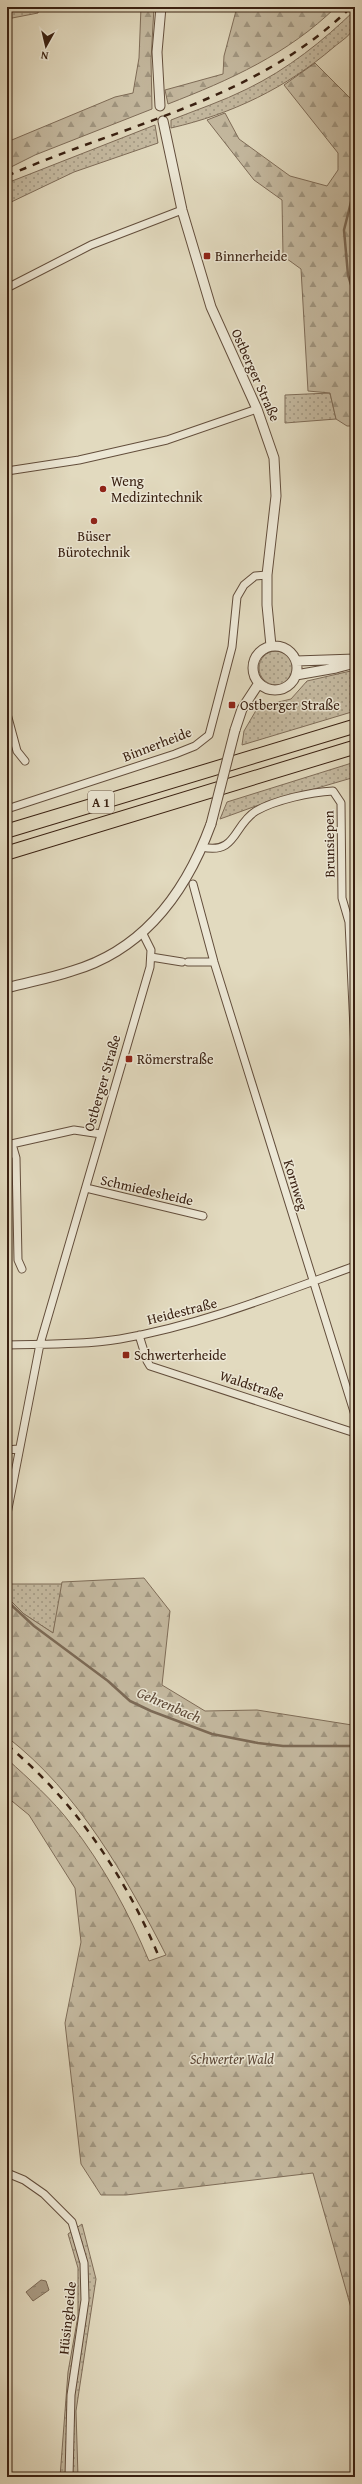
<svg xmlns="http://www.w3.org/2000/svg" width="362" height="2484" font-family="'Gentium Book Plus',serif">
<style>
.grass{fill:url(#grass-dots);stroke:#7f6d59}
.forest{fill:url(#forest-firs);stroke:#7f6d59}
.water{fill:url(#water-ripples);stroke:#7c6a56}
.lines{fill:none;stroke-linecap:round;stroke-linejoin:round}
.stream{stroke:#7c6a56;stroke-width:2.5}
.minor-casing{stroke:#634e3c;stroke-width:9}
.tertiary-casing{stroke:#634e3c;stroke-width:11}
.motorway-casing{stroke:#392011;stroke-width:15}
.minor{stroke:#ece7d5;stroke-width:7}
.tertiary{stroke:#ece7d5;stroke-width:9}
.motorway{stroke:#e2dabf;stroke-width:13}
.rail{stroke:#392011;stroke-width:2.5;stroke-dasharray:7 7;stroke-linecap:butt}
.tertiary-bridge-casing{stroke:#634e3c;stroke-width:11;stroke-linecap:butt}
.tertiary-bridge{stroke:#ece7d5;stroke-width:9}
.poi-dot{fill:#8f2418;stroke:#ece7d5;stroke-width:1.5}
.labels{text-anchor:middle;stroke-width:3;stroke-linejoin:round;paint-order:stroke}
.shield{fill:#ece7d5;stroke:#6f5c4c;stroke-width:1}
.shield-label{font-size:13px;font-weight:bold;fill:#392011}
.poi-label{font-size:14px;fill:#392011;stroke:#ece7d5;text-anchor:start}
.street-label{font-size:14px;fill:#392011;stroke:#ece7d5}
.park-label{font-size:14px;font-style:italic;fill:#5c4635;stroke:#ece7d5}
.water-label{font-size:15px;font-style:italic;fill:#604b39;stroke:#ece7d5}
</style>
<defs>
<pattern id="grass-dots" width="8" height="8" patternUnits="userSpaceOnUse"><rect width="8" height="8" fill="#c5baa1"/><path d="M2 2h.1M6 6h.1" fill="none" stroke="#a19782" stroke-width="1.8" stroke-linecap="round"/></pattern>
<pattern id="forest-firs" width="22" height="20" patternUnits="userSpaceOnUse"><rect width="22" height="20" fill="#c5baa1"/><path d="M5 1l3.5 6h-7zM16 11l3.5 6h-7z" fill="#a19782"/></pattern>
<pattern id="water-ripples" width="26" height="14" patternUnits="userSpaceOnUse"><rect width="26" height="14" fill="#a99b84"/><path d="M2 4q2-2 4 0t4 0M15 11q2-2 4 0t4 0" fill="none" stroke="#8b7e6b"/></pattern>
</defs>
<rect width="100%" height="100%" fill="#e2dabf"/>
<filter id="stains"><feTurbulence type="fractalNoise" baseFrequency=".005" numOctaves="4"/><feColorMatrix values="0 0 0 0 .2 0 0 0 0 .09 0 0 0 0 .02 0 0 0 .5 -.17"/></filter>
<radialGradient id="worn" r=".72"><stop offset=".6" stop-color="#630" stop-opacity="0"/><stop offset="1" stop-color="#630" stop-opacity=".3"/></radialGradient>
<path class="grass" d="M 7,7 L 39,7 L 38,13 L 7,19 Z
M 355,10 C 355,14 356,21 355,25 C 352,35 341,41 334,47 C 286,88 232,114 171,128 L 171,120 C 196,110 223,101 247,89 C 288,69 323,41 355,10 Z
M 155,125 L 158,143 L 74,172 L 7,204 L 7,183 Z
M 330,393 L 336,419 L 285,423 L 285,395 Z
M259 668a17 17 0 1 1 34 0a17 17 0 1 1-34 0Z
M 355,670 L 355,711 L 242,745 L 244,731 L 258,707 L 291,699 L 307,681 Z
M 355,762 L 355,777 L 256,806 L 220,819 L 227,802 Z
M 7,1584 L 64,1584 L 53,1633 L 24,1614 L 7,1597 Z
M 82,2224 L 96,2279 L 76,2411 L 78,2477 L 60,2477 L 68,2372 L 78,2316 L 78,2268 L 68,2234 Z"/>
<path class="forest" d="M 141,7 L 154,7 L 151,60 L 152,109 L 35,155 L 7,169 L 7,142 L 115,97 L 133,93 L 139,58 Z
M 237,7 L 336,7 C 288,54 230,80 168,104 L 165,90 L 223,74 L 224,56 Z
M 315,63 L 355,103 L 355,426 L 347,426 L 336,419 L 330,393 L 308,391 L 301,269 L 283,256 L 282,200 L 254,180 L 207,120 L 225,113 L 239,139 L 290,176 L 327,186 L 338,170 L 338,153 L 284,85 Z
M 144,1578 L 170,1611 L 162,1685 L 205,1711 L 257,1710 L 352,1725 L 355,1729 L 355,2322 L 313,2173 L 126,2195 L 101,2195 L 81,2164 L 65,2023 L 81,1942 L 75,1888 L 29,1815 L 7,1797 L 7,1759 C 29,1779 53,1800 71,1824 C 103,1865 129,1913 149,1961 L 166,1955 C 125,1875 79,1793 7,1737 L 7,1597 L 24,1614 L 53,1633 L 62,1582 Z"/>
<path class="water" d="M 41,2280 L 46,2281 L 49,2290 L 33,2301 L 26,2292 Z"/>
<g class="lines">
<path class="stream" d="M 355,186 L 344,230 L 348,275 L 355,298
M 7,1601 L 34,1626 L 108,1681 L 130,1701 L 151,1711 L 212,1734 L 258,1743 L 283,1746 L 355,1746"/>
<defs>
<path id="minor" d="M 7,288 L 91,245 L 182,210
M 7,471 L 79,460 L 167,440 L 257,409
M 7,714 L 17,751 L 25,761
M 7,809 L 175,754 L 195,746 L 209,735 L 232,647 L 237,597 L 244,585 L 255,576 L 267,575
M 202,847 C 237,855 233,825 256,811 C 275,800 311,792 333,791 L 341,803 L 342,898 L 349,922 L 355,1050
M 193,884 L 214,962 L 355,1415
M 151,957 L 182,962
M 188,962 L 214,962
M 12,1144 L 16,1158 L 18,1260 L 22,1269
M 7,1145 L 74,1130 L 101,1134
M 86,1188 L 203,1216
M 139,1335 L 147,1361 L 150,1366 L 355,1433
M 7,1345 C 44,1344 83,1345 120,1339 C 201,1325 278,1294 355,1266
M 7,1450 L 18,1449
M 7,1514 L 40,1344 L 150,967 L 151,950 L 143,934
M 7,2173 L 24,2180 L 44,2194 L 72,2222 L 84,2263 L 85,2300 L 71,2395 L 69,2477"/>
<path id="tertiary" d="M 160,106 L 157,52 L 161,7
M 163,121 L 182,210 L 211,307 L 257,409 L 274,458 L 276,496 L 267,575 L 267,605 L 271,646
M253 668a22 22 0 1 1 44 0a22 22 0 1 1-44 0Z
M 296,661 L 355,659
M 296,675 L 336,668 L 355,663
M 235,730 L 242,709 L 259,683
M 7,988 C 29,982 51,978 72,971 C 144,950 186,892 211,824"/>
<path id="motorway" d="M 7,831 L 355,726
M 7,853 L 355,747"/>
</defs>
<use href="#minor" class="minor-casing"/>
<use href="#tertiary" class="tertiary-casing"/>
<use href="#motorway" class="motorway-casing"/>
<use href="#minor" class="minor"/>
<use href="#tertiary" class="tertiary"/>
<use href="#motorway" class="motorway"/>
<path class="rail" d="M 7,176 C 124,124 257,100 351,7
M 7,1745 C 74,1800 126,1877 159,1957"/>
<defs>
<path id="tertiary-bridge" d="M 211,824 L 235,730"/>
</defs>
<use href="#tertiary-bridge" class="tertiary-bridge-casing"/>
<use href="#tertiary-bridge" class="tertiary-bridge"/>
</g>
<g class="poi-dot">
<rect x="203" y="252" width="8" height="8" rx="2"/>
<circle cx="103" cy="489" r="4"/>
<circle cx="94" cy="521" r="4"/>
<rect x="228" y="701" width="8" height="8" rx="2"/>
<rect x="125" y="1055" width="8" height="8" rx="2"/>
<rect x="122" y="1351" width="8" height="8" rx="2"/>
</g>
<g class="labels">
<rect class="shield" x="88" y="791" width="26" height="22" rx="3"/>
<g class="shield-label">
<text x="101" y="807">A 1</text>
</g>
<g class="poi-label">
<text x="215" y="261">Binnerheide</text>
<text x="111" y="486">Weng<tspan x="111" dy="16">Medizintechnik</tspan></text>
<text x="94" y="541" text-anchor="middle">Büser<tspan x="94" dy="16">Bürotechnik</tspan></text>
<text x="240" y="710">Ostberger Straße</text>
<text x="137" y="1064">Römerstraße</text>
<text x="134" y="1360">Schwerterheide</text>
</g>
<g class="street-label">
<text transform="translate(256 375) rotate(66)" y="5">Ostberger Straße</text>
<text transform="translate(157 744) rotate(-21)" y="5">Binnerheide</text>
<text transform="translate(329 844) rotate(-91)" y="5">Brunsiepen</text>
<text transform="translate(102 1083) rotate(-74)" y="5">Ostberger Straße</text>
<text transform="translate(296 1185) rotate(73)" y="5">Kornweg</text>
<text transform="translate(147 1190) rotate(13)" y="5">Schmiedesheide</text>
<text transform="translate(182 1311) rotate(-14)" y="5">Heidestraße</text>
<text transform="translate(252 1385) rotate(18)" y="5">Waldstraße</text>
<text transform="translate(67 2318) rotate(-84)" y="5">Hüsingheide</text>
</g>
<g class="park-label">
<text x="232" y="2064">Schwerter Wald</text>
</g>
<g class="water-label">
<text transform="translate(169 1705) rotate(23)" y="5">Gehrenbach</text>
</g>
</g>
<rect width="362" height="2484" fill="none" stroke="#e2dabf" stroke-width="24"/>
<rect x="8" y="8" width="346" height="2468" fill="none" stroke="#392011" stroke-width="2"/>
<rect x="12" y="12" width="338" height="2460" fill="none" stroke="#392011"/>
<g transform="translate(46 46) rotate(188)" stroke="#ece7d5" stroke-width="3" paint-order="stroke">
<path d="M0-3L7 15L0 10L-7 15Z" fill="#392011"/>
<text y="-6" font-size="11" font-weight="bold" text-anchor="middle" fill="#392011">N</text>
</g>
<rect width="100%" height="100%" filter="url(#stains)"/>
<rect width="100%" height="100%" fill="url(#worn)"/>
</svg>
